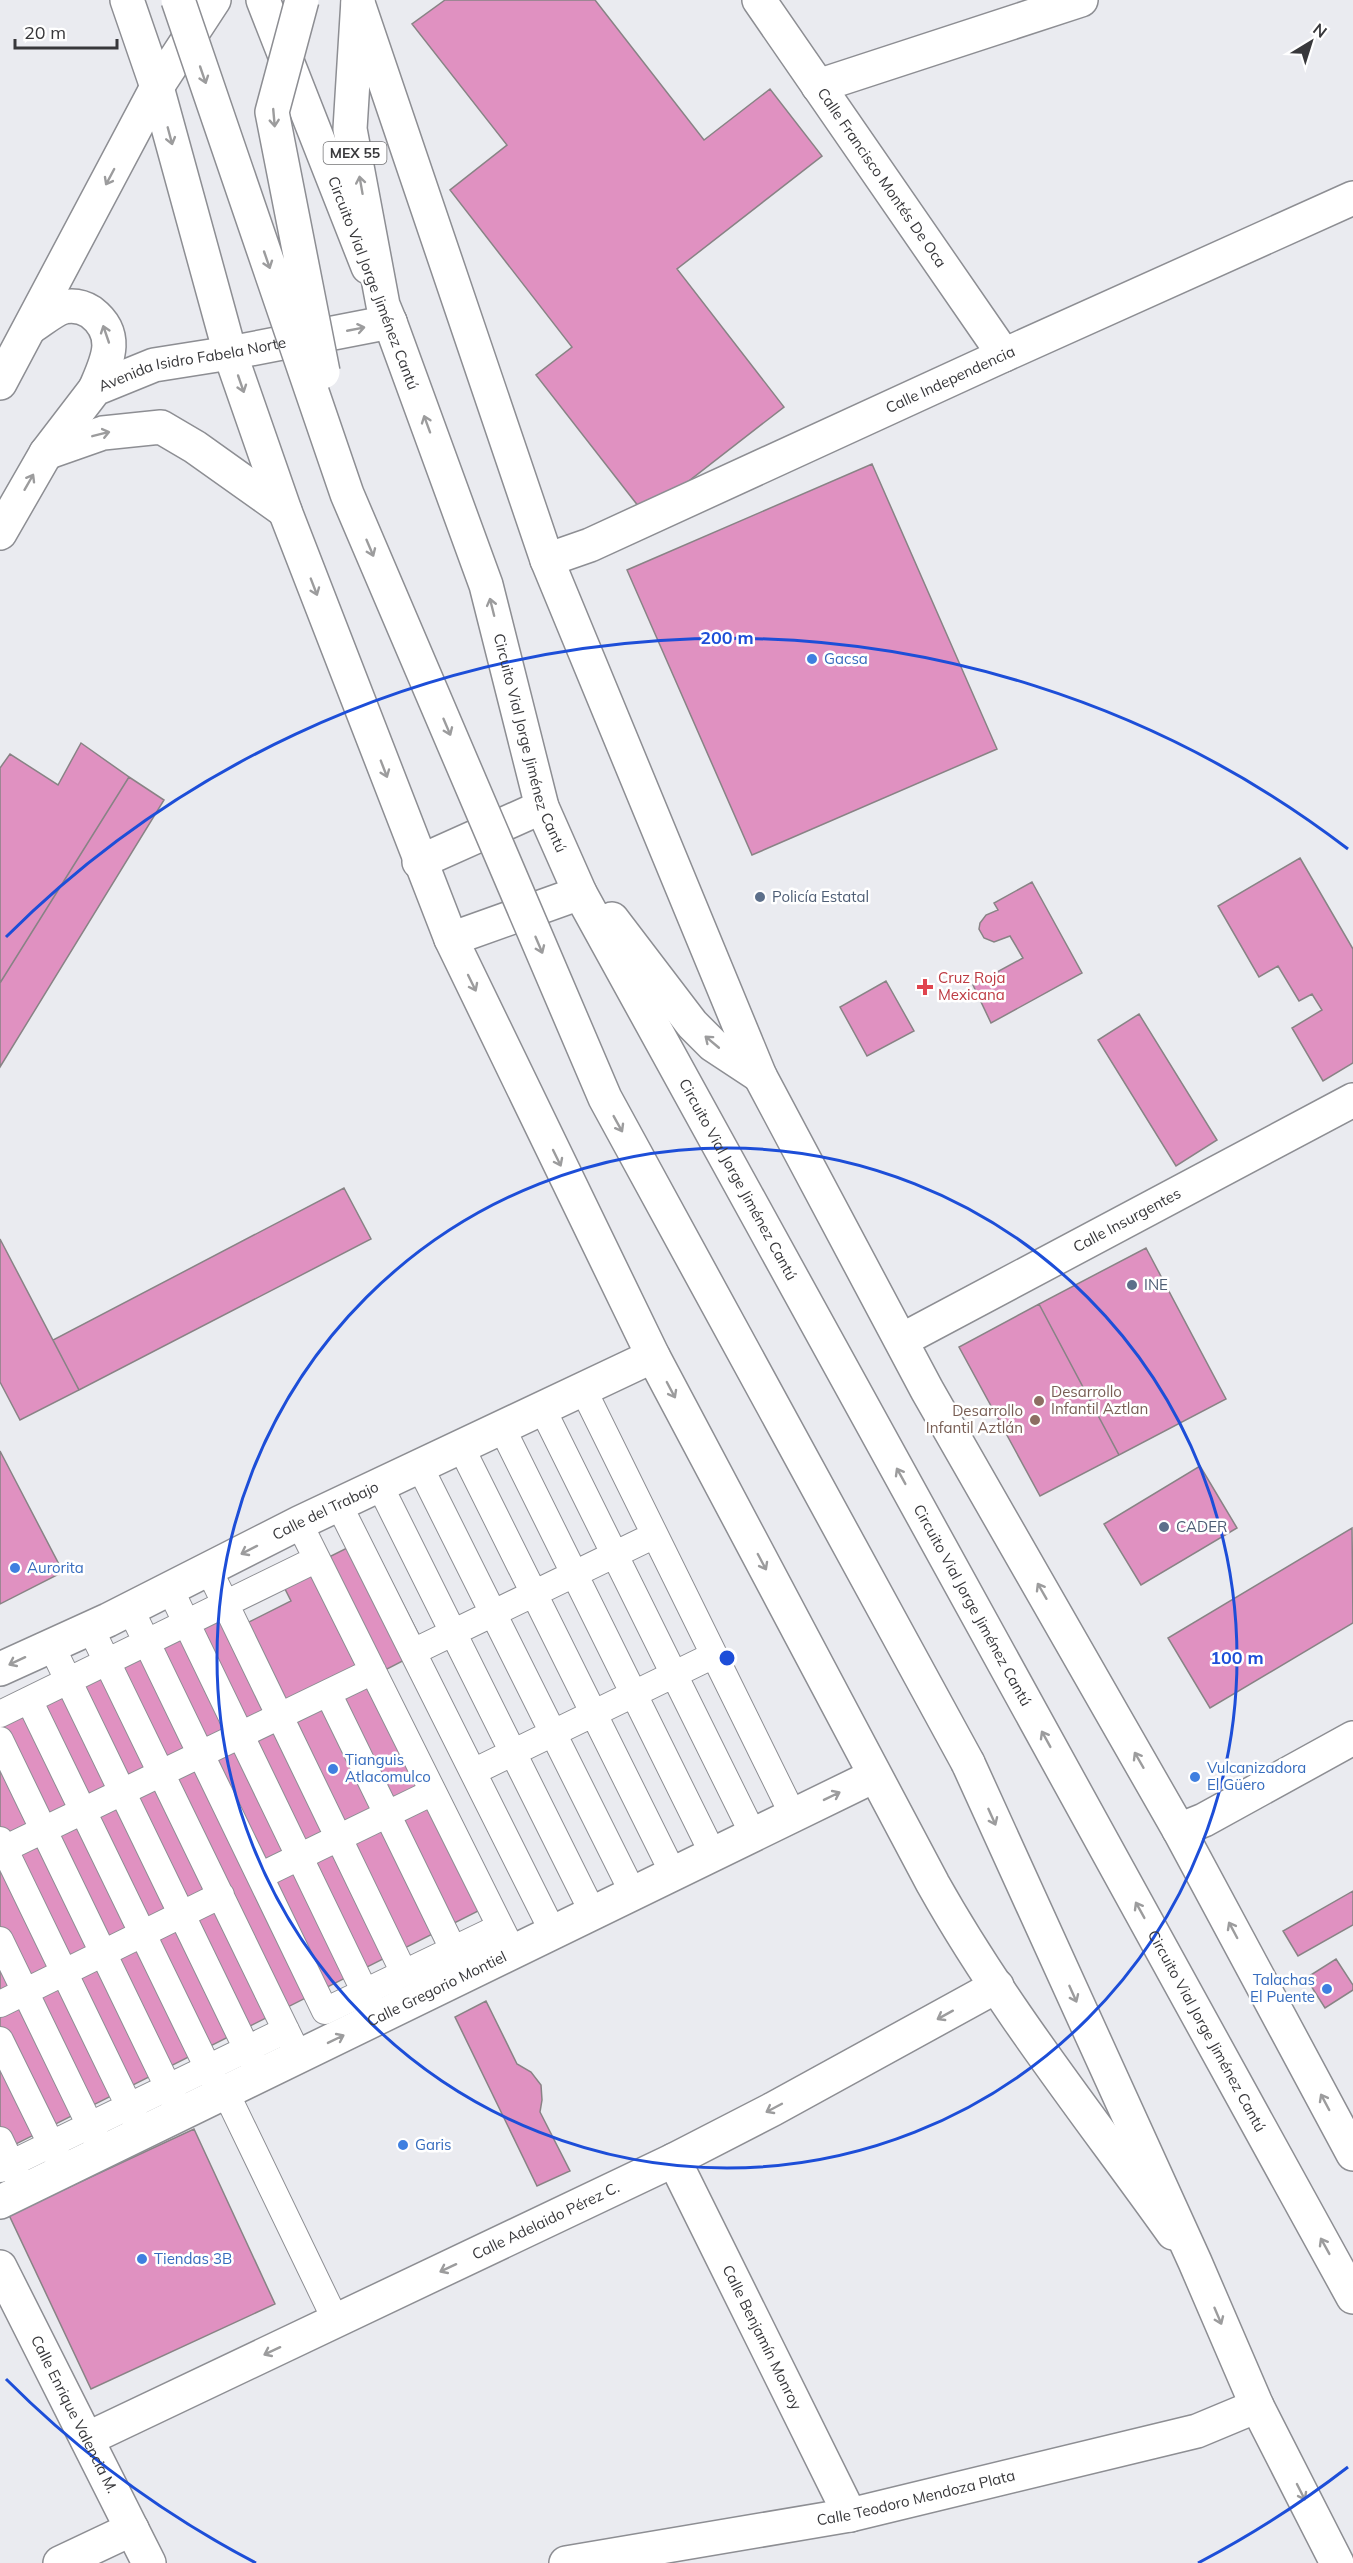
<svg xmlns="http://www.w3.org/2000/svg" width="1353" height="2563" font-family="Mulish,sans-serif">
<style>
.building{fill:#e091c1;stroke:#888385;stroke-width:1.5}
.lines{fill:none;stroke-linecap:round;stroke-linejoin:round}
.pedestrian-casing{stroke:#8d8e93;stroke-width:28}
.minor-casing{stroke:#8d8e93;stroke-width:36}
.tertiary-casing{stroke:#8d8e93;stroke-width:36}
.secondary-casing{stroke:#8d8e93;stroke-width:36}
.primary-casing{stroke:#8d8e93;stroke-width:36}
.trunk-casing{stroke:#8d8e93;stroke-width:36}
.pedestrian{stroke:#fff;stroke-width:26}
.minor{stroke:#fff;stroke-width:33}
.tertiary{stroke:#fff;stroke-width:33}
.secondary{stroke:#fff;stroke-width:33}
.primary{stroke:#fff;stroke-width:33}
.trunk{stroke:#fff;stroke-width:33}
.primary-bridge-casing{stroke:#8d8e93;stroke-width:36;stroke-linecap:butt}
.primary-bridge{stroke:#fff;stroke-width:33}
.oneway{stroke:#9c9c9d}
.ring{fill:none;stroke:#1d4ed8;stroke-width:3}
.shop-dot{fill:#3f7fe0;stroke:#fff;stroke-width:2}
.service-dot{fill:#5c6f8a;stroke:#fff;stroke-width:2}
.health-dot{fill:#e0444e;stroke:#fff;stroke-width:2}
.education-dot{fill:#8d6e63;stroke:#fff;stroke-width:2}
.labels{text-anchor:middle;stroke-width:5;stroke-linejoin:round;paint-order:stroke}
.shield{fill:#fff;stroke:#747476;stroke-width:1.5}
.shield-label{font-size:14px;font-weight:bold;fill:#38383b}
.street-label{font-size:15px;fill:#38383b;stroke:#fff}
.shop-label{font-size:15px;fill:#366cbe;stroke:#fff;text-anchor:start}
.service-label{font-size:15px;fill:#4e5e75;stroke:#fff;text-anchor:start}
.health-label{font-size:15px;fill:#be3a42;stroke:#fff;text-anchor:start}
.education-label{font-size:15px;fill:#785e54;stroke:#fff;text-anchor:start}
.centre{fill:#1d4ed8;stroke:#fff;stroke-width:3}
.ring-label{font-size:18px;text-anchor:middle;font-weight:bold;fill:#1d4ed8;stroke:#fff;stroke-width:5;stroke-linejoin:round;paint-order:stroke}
</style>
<rect width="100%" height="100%" fill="#eaebf0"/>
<path class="building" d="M 445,0 L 595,0 L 704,140 L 770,89 L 822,156 L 677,269 L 784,407 L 681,487 L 639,507 L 536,375 L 572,347 L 450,190 L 507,145 L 412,24 Z
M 872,464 L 997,749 L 752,855 L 627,570 Z
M 81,743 L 129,777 L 0,983 L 0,768 L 10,754 L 58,785 Z
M 129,777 L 164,800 L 0,1067 L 0,983 Z
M 1300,858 L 1353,949 L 1353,1063 L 1323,1081 L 1292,1028 L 1322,1010 L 1312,994 L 1299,1001 L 1278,966 L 1259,977 L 1218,906 Z
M 1032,882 L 1082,973 L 991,1023 L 973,985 L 1023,958 L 1010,936 L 994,942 L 984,938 L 979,929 L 980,923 L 986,915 L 998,910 L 994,903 Z
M 886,981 L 914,1031 L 867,1056 L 840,1007 Z
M 1139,1014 L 1217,1140 L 1176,1166 L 1098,1040 Z
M 344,1188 L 371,1239 L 79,1390 L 53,1340 Z
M 0,1239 L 79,1390 L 20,1420 L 0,1382 Z
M 1146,1248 L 1226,1399 L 1119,1455 L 1039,1304 Z
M 1039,1304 L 1119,1455 L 1040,1496 L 959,1347 Z
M 0,1451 L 63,1572 L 0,1604 Z
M 1200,1466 L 1237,1528 L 1141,1585 L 1104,1524 Z
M 1352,1528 L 1353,1623 L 1210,1708 L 1168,1638 Z
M 369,1537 L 426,1649 L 381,1672 L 498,1901 L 0,2152 L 0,1708 L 212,1601 L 227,1633 L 291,1601 L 281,1581 Z
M 1353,1891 L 1353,1925 L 1298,1956 L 1283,1931 Z
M 1336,1959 L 1353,1985 L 1353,1990 L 1325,2008 L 1306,1978 Z
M 486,2001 L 517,2064 L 531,2072 L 541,2085 L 542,2100 L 540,2112 L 570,2171 L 537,2186 L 455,2017 Z
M 194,2129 L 275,2304 L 91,2389 L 9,2215 Z"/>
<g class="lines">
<defs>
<path id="pedestrian" d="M 583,1389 L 793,1815
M 542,1408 L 753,1834
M 502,1428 L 713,1854
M 461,1447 L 673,1873
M 420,1467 L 633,1893
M 380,1486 L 593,1913
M 339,1505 L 553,1932
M 299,1523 L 507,1940
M 209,1570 L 404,1973
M 170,1589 L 372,2007
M 130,1608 L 325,2011 L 500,1927
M 90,1627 L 299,2057
M 51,1645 L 260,2076
M 413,1652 L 655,1535
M 328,1693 L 453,1949
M 29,1700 L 221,2095
M 0,1714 L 317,1559
M 0,1740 L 181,2114
M 473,1772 L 714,1655
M 0,1840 L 142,2133
M 0,1851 L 373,1671
M 260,1876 L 433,1792
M 0,1940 L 97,2140
M 0,2004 L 221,1895
M 0,2040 L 58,2158
M 226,2093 L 336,2321
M 0,2140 L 18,2178
M 0,2169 L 286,2030"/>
<g id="minor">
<path id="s1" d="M 759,0 L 1004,355"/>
<path d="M 818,86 L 1081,0"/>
<path id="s2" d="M 547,560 L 590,545 L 1004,355 L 1353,198"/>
<path id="s3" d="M 902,1340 L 1353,1100"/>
<path id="s4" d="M 0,1669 L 108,1620 L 299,1523 L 653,1356"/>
<path d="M 1179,1830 L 1204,1820 L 1353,1738"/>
<path id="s5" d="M 674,2160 L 850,2515"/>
<path id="s6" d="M 0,2202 L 874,1776"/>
<path id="s7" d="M 0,2267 L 149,2563"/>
<path id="s8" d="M 87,2439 L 674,2160 L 773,2109 L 997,1986"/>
<path d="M 60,2563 L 132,2529"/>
<path id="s9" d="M 566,2563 L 850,2515 L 1197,2431 L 1257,2406"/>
</g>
<path id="tertiary" d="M 127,0 L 157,87 L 230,353 L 285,511 L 451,939 L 653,1356 L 933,1884 C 1002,2007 1091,2118 1173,2233
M 358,3 L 547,560 L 760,1076 L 927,1390 L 1179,1830 L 1353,2154"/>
<g id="secondary">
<path d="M 31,327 C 41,321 53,310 64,307 C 73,305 83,307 91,312 C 121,335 107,361 95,389"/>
<path d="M 0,383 L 157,87 L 214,0"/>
<path d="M 46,453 L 103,433 L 161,427 L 195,447 L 285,511"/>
<path id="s10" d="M 0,533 L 46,453 L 95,389 L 154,365 L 230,353 L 390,322"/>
</g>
<g id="primary">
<path d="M 263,0 L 368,267"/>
<path id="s11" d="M 390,322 L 486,585 L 542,807 L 580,893 L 1353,2297"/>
<path d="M 419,862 L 542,807"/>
<path d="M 612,919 L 692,1024 L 713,1045 L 760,1076"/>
<path d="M 451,939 L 580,893"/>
<path d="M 968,1763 L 1195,2262 L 1257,2406 L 1337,2563"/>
</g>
<path id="trunk" d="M 358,0 L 350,129 L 383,305 L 390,322"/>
</defs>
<use href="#pedestrian" class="pedestrian-casing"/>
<use href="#minor" class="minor-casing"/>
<use href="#tertiary" class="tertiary-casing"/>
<use href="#secondary" class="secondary-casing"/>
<use href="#primary" class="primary-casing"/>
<use href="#trunk" class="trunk-casing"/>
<use href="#pedestrian" class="pedestrian"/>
<use href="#minor" class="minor"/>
<use href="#tertiary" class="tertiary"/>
<use href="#secondary" class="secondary"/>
<use href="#primary" class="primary"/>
<use href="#trunk" class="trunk"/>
<defs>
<path id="primary-bridge" d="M 178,0 L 347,494 L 605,1098 L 968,1763
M 302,0 L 272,112 L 323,372"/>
</defs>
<use href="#primary-bridge" class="primary-bridge-casing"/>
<use href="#primary-bridge" class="primary-bridge"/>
</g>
<defs><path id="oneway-shaft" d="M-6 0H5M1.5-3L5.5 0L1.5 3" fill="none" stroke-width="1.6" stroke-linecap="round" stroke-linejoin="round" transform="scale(1.5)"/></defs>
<g class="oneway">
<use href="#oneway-shaft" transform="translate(203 75) rotate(71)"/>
<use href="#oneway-shaft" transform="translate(274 118) rotate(85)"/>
<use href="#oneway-shaft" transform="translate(170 136) rotate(75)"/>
<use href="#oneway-shaft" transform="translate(110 177) rotate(118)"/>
<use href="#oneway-shaft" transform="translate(361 185) rotate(-100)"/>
<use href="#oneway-shaft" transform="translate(267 260) rotate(71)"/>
<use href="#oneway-shaft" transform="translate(356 329) rotate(-11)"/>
<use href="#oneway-shaft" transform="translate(106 334) rotate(-109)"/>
<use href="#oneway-shaft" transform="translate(241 384) rotate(71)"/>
<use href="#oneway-shaft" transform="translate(427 424) rotate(-110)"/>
<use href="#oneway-shaft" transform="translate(101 434) rotate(-14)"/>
<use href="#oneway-shaft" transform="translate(29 482) rotate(-60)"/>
<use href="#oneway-shaft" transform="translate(370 548) rotate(67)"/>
<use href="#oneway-shaft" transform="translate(314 587) rotate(69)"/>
<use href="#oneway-shaft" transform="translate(492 607) rotate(-104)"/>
<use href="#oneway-shaft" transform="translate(447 727) rotate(67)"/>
<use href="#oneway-shaft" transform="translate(384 769) rotate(69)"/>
<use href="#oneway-shaft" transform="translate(539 945) rotate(67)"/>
<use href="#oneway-shaft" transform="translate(472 983) rotate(64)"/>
<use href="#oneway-shaft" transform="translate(712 1042) rotate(-140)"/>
<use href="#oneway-shaft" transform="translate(618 1124) rotate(61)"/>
<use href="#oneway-shaft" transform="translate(557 1158) rotate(64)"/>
<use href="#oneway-shaft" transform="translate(671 1390) rotate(62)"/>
<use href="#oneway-shaft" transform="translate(901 1476) rotate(-119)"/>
<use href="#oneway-shaft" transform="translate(249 1550) rotate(153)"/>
<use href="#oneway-shaft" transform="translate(762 1562) rotate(62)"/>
<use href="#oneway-shaft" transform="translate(1042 1591) rotate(-120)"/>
<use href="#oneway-shaft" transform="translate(17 1661) rotate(155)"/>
<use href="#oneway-shaft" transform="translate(1046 1739) rotate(-119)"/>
<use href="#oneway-shaft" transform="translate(1139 1760) rotate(-120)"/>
<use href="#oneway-shaft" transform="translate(832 1796) rotate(-26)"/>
<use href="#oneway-shaft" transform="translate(992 1817) rotate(66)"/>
<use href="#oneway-shaft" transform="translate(1140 1910) rotate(-119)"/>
<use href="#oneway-shaft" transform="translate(1233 1930) rotate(-118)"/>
<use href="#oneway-shaft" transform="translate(1073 1994) rotate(66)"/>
<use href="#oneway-shaft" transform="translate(945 2015) rotate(151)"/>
<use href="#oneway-shaft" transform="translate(336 2039) rotate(-26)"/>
<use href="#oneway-shaft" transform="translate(1325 2102) rotate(-118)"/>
<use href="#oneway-shaft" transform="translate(774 2108) rotate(152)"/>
<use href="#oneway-shaft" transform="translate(1325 2246) rotate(-119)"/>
<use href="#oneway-shaft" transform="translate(448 2268) rotate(155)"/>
<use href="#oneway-shaft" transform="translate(1218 2316) rotate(67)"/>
<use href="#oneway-shaft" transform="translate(272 2351) rotate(155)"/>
<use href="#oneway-shaft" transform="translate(1301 2492) rotate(63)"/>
</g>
<g class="ring">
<circle cx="727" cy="1658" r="510"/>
<path d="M1348 2467A1020 1020 0 0 1 1198 2563M256 2563A1020 1020 0 0 1 6 2379M6 937A1020 1020 0 0 1 1348 849"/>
</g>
<g class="shop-dot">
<circle cx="812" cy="659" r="6"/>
<circle cx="15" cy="1568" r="6"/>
<circle cx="333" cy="1769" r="6"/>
<circle cx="1195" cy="1777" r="6"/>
<circle cx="1327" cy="1989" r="6"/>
<circle cx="403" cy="2145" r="6"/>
<circle cx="142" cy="2259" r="6"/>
</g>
<g class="service-dot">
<circle cx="760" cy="897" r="6"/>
<circle cx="1132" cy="1285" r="6"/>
<circle cx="1164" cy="1527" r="6"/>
</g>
<path class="health-dot" d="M922 978h6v6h6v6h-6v6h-6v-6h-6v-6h6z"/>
<g class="education-dot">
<circle cx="1039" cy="1401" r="6"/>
<circle cx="1035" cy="1420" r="6"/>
</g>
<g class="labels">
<rect class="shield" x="323.5" y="142" width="63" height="22" rx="4.5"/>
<g class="shield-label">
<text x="355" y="158">MEX 55</text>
</g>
<g class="street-label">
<text dy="5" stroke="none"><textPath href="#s1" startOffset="216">Calle Francisco Montés De Oca</textPath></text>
<text transform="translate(373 283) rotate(69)" y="5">Circuito Vial Jorge Jiménez Cantú</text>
<text dy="5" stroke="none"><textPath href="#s10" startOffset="274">Avenida Isidro Fabela Norte</textPath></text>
<text dy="5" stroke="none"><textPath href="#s2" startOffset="442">Calle Independencia</textPath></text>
<text dy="5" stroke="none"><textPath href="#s11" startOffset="444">Circuito Vial Jorge Jiménez Cantú</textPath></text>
<text dy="5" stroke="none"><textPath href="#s11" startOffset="930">Circuito Vial Jorge Jiménez Cantú</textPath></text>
<text dy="5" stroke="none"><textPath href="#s3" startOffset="255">Calle Insurgentes</textPath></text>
<text dy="5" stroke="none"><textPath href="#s4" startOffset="362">Calle del Trabajo</textPath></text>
<text dy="5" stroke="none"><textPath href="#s11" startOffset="1416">Circuito Vial Jorge Jiménez Cantú</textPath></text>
<text dy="5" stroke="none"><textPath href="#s6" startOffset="486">Calle Gregorio Montiel</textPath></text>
<text dy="5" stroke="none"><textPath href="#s11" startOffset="1902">Circuito Vial Jorge Jiménez Cantú</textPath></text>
<text dy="5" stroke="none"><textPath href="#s8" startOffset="508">Calle Adelaido Pérez C.</textPath></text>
<text dy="5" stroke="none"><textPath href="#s5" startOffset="198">Calle Benjamín Monroy</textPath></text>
<text dy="5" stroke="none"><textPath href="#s7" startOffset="165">Calle Enrique Valencia M.</textPath></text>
<text dy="5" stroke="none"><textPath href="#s9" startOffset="356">Calle Teodoro Mendoza Plata</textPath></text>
</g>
<g class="shop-label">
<text x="824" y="664">Gacsa</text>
<text x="27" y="1573">Aurorita</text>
<text x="345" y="1765">Tianguis<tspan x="345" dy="17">Atlacomulco</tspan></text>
<text x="1207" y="1773">Vulcanizadora<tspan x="1207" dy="17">El Güero</tspan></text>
<text x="1315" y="1985" text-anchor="end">Talachas<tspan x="1315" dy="17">El Puente</tspan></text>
<text x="415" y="2150">Garis</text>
<text x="154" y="2264">Tiendas 3B</text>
</g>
<g class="service-label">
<text x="772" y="902">Policía Estatal</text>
<text x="1144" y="1290">INE</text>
<text x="1176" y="1532">CADER</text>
</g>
<g class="health-label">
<text x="938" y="983">Cruz Roja<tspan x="938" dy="17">Mexicana</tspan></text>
</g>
<g class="education-label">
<text x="1051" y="1397">Desarrollo<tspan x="1051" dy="17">Infantil Aztlan</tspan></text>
<text x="1023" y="1416" text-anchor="end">Desarrollo<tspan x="1023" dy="17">Infantil Aztlán</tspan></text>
</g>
</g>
<circle cx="727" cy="1658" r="9" class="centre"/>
<g class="ring-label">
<text x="727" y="644">200 m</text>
<text x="1237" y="1664">100 m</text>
</g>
<g transform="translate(1311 42) rotate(38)" stroke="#ffffff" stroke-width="4.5" paint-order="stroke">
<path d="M0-4.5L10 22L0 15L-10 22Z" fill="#38383b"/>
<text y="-9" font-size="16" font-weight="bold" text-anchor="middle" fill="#38383b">N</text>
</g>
<path d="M15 39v9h102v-9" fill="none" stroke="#38383b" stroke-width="3"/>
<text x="24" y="39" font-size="18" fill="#38383b" stroke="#ffffff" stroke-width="4.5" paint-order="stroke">20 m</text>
</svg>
